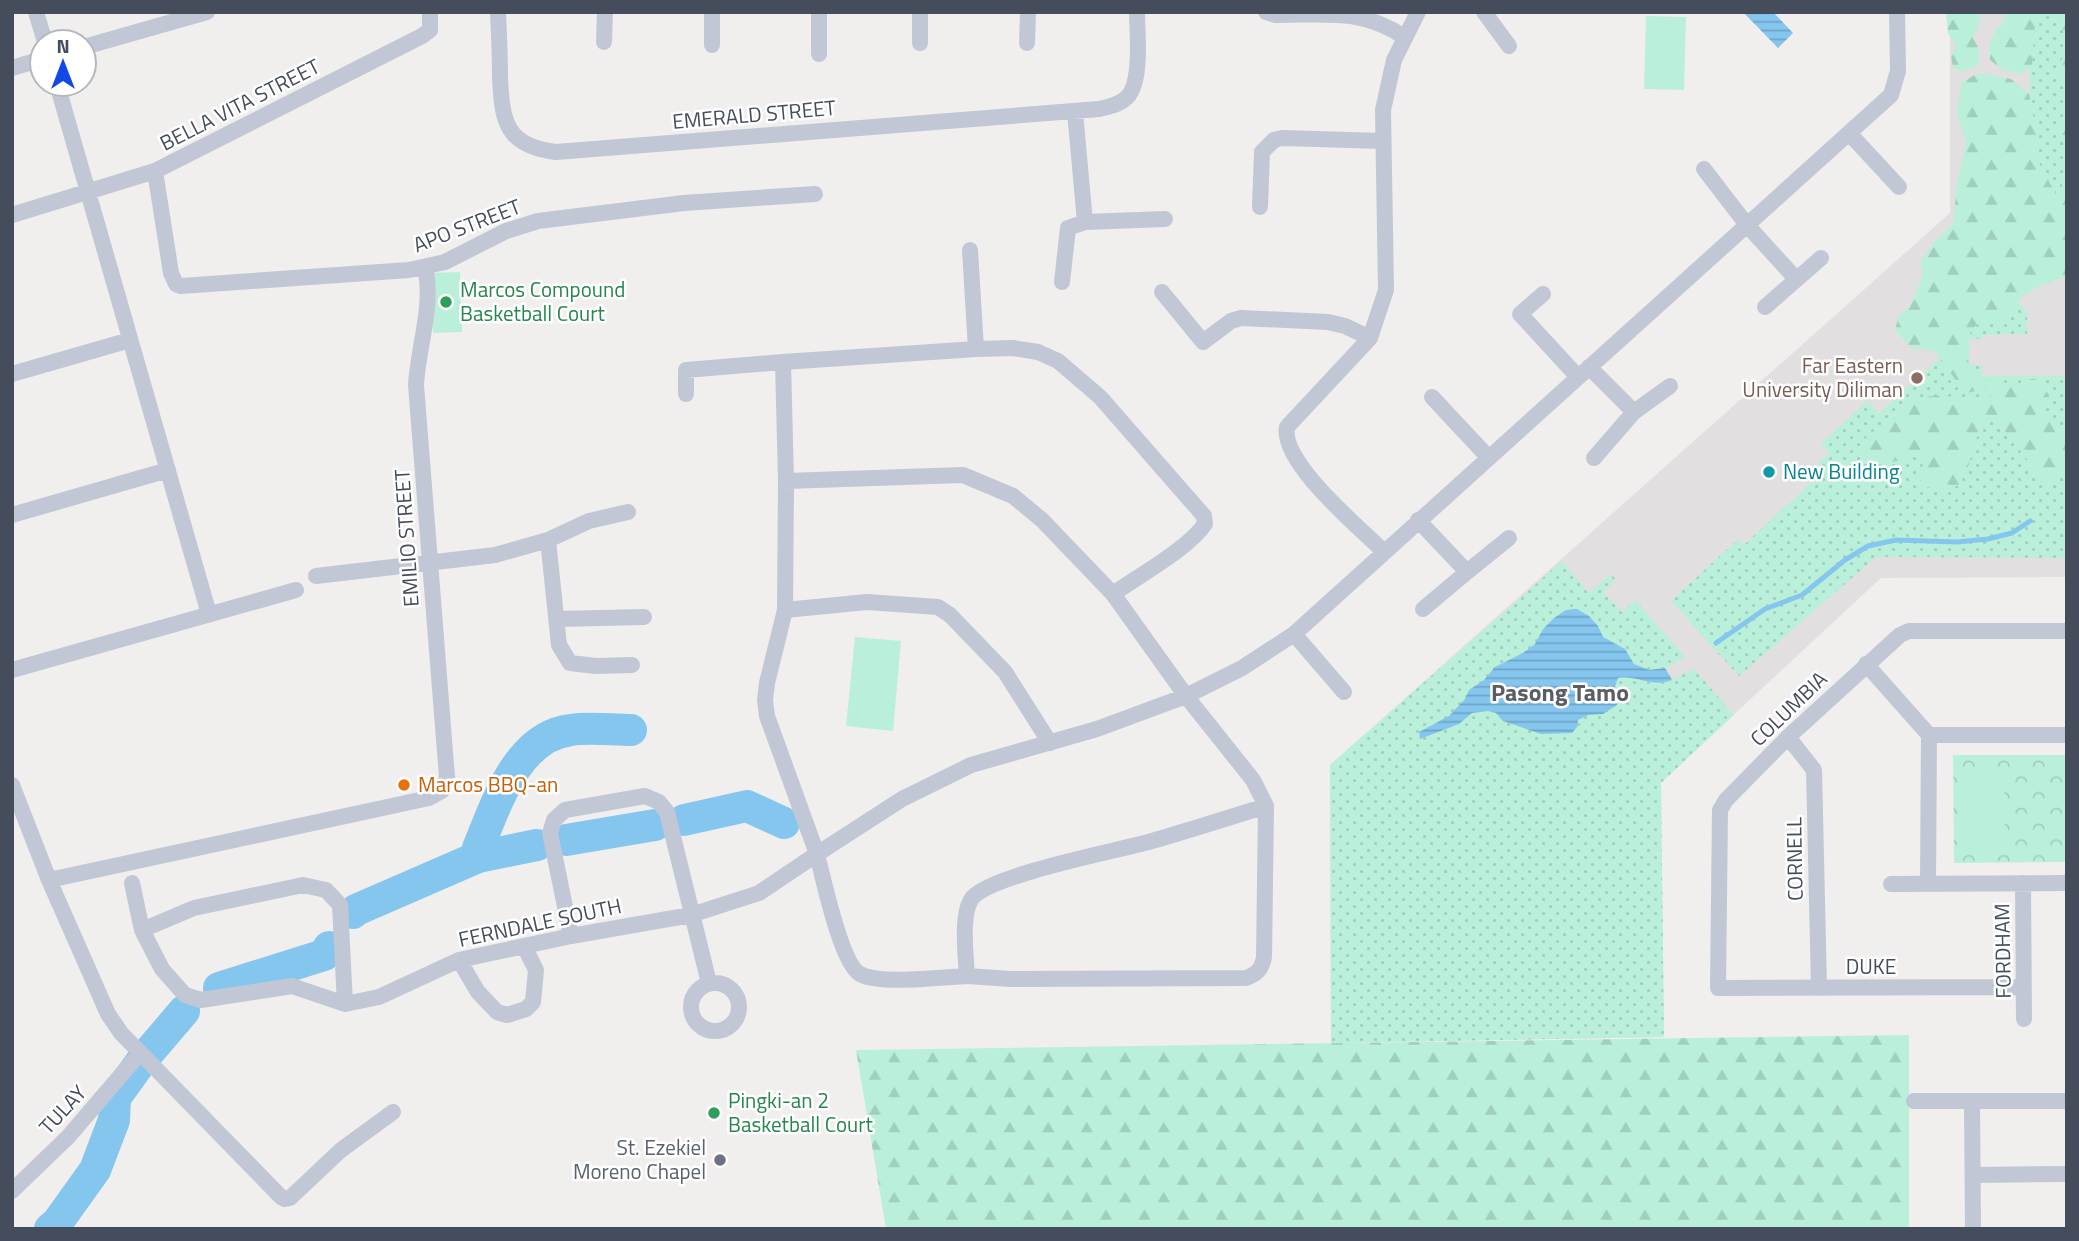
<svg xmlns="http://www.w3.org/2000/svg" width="2079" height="1241" font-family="'Titillium Web',sans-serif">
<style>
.education{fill:#e2dfe0}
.grass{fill:url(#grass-dots)}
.forest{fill:url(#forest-firs)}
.park{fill:url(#park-crowns)}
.pitch{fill:#baf0d9}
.water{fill:url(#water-rules)}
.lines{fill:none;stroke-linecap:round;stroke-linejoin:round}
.stream{stroke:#85c6ef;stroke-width:5}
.river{stroke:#85c6ef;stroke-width:32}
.street{stroke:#c1c7d4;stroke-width:16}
.leisure-dot{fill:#2e9e5b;stroke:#fff;stroke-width:2.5}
.education-dot{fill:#8d6e63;stroke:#fff;stroke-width:2.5}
.culture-dot{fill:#0f9aa8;stroke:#fff;stroke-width:2.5}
.food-dot{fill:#e8710a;stroke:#fff;stroke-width:2.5}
.worship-dot{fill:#6b7280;stroke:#fff;stroke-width:2.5}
.labels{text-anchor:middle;stroke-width:5;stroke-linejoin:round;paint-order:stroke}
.street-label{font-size:21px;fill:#454d5c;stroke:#fff}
.leisure-label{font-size:21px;fill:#27864d;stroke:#fff;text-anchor:start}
.education-label{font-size:21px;fill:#785e54;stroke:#fff;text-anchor:end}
.culture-label{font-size:21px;fill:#0d838f;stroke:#fff;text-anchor:start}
.food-label{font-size:21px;fill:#c56008;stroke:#fff;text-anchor:start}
.worship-label{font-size:21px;fill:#5b616d;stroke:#fff;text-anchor:end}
.quarter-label{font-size:24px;font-weight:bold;fill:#5a5d63;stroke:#fff}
</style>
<defs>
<pattern id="grass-dots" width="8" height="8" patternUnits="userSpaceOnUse" patternTransform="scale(1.75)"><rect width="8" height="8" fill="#baf0d9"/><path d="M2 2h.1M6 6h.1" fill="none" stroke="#a1cfbd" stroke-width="1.8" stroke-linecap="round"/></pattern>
<pattern id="forest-firs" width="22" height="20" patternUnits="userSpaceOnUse" patternTransform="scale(1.75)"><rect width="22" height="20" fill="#baf0d9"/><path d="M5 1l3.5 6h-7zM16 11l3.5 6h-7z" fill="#a1cfbd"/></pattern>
<pattern id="park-crowns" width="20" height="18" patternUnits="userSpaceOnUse" patternTransform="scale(1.75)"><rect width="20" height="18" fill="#baf0d9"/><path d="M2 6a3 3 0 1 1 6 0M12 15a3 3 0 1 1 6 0" fill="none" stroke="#a1cfbd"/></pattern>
<pattern id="water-rules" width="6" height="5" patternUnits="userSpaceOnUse" patternTransform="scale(1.75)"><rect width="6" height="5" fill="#85c6ef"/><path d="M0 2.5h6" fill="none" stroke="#6fa3c5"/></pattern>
</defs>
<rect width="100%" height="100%" fill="#f1eeee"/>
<path class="education" d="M 1950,12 L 2067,12 L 2067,577 L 1881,578 L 1661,782 L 1664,1037 L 1331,1043 L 1330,765 L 1950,213 Z"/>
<path class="grass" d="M 2031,12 L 2067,12 L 2067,205 L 2027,205 Z
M 1968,247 L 2027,312 L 2027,334 L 1983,335 L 1982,339 L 1969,339 L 1969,365 L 1982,365 L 1982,376 L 2067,376 L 2067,558 L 1876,557 L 1739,676 L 1671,601 L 1738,539 L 1744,545 L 1818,476 L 1812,469 L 1830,453 L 1821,444 L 1867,401 L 1879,413 L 1951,348 Z
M 1562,561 L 1589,593 L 1611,574 L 1616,580 L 1603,592 L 1622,612 L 1635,600 L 1685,657 L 1666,668 L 1672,680 L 1694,669 L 1734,715 L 1661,783 L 1664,1037 L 1331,1043 L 1330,765 Z"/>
<path class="forest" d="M 1946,12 L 1981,12 L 1978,28 L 1973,38 L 1979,49 L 1978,65 L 1962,72 L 1953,68 L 1951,56 L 1956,46 L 1948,33 Z
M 2004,12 L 2036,12 L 2032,66 L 2020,74 L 2003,70 L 1990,60 C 1987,42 1993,32 2005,20 Z
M 2062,12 L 2067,12 L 2067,92 L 2058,81 L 2056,67 L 2065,55 L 2063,42 L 2066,33 L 2058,25 Z
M 1978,73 L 2011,79 L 2029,94 L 2036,128 L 2036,157 L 2058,198 L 2062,196 L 2062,184 L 2067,177 L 2067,276 C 2037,287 2021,290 2006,319 L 1976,325 C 1957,349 1965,357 1981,380 C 1987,380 1993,379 1998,382 C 2004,384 2003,386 2009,386 C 2027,386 2035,365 2048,394 L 2041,410 L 2043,417 L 2067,432 L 2067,472 L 2051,483 L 2043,480 L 1995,418 L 1987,417 L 1982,421 L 1967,470 L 1959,485 L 1943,491 L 1924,486 L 1916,473 L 1926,462 L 1918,456 C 1898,460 1875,470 1858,454 C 1861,439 1869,435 1881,425 C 1912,397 1916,394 1959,397 C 1970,398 1981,400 1991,397 L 1989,390 C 1980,388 1975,392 1965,393 L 1935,351 L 1911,348 L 1895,330 L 1899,315 L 1910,307 L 1922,278 L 1921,261 L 1934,242 L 1953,224 L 1957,183 L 1966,142 L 1957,114 L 1961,83 Z
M 2067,108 L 2067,153 L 2058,125 Z
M 1909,1035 L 1909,1229 L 886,1229 L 856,1050 Z"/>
<path class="park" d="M 1953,755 L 2067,755 L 2067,862 L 1954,863 Z"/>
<path class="pitch" d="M 1646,16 L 1686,17 L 1684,90 L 1644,89 Z
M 460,272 L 462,332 L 433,333 L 431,273 Z
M 855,637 L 901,641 L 893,731 L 846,726 Z
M 2004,768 L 2005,851 L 1959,851 L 1958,769 Z"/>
<path class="water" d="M 1743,12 L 1773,12 L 1793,33 L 1778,48 Z
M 1577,609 L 1589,616 L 1598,626 L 1603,637 L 1625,649 L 1634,664 L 1649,670 L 1665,668 L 1672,680 C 1652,688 1637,675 1618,678 L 1614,690 L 1617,705 L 1603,714 L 1588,715 L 1578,720 L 1577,727 L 1572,733 L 1541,734 L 1503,721 L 1496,713 L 1488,711 L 1472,713 L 1459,724 L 1420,739 L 1419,732 L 1449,716 L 1465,699 L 1469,690 L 1484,680 L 1495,667 L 1523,653 L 1535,644 L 1543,629 L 1554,618 L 1566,610 Z"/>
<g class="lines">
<path class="stream" d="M 1716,643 L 1765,609 L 1802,595 L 1845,560 L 1868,546 L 1896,540 L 1957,542 L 1988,539 L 2012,533 L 2030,521"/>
<path class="river" d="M 684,820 L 747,806 L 784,823
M 566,840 L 655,825
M 478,857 L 478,848 C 496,805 517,736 571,730 C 590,727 611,730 631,730
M 353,913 L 356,910 L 478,857 L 537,845
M 219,988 L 324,955 L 329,947
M 50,1229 L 57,1223 L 95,1170 L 114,1120 L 115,1098 L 143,1059 L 184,1011"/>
<path class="street" d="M 36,12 L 45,42
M 498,12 C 499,34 500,56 500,77 C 502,122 506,146 556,152 L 1099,109 C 1108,107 1118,105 1125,99 C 1143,86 1137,33 1137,12
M 1266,12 L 1275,15 C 1323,15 1362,8 1404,37
M 1484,12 L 1509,46
M 604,42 L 605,12
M 920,43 L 920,12
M 1027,43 L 1028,12
M 712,45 L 712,12
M 84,47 L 207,12
M 819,54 L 819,12
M 12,68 L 42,59
M 57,84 L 209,614
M 1075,112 L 1085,222
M 1849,133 L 1899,187
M 1704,169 L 1747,225 L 1796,279
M 155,171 L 171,273 L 176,284 L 181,286 L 409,270 L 445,262 L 506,231 L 538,221 L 684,203 L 815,194
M 1260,207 L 1262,152 L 1274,140 L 1282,138 L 1383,141
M 12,215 L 155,171 L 422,36 L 430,30 L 430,12
M 1062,282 L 1068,228 L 1085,222 L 1165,219
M 1162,292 L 1203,342 L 1231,321 L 1241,318 L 1328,322 L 1345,326 L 1370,338
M 1543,294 L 1520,314 L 1578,377
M 1765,307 L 1821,258
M 976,349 L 1013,348 L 1038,352 L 1058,361 L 1100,397 L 1204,516 L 1205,524 C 1188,549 1138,576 1113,594
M 1589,367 L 1634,412 L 1670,386
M 12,374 L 130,340
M 686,394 L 686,370 L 783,362
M 1432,397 L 1488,457
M 1594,458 L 1634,412
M 786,481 L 783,362 L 976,349 L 970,250
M 12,515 L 168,470
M 1418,520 L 1467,572 L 1423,609
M 548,540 L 559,645 L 570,663 L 596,666 L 632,665
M 1383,551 C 1359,527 1280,462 1287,427 L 1370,338 L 1386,290 L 1383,110 L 1394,60 L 1418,12
M 1467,572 L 1509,538
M 316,576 L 495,555 L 548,540 L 589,521 L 628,512
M 785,610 L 786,481 L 963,475 L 1013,496 L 1042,520 L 1113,594 L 1186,696 L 1253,780 L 1266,806 L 1264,957 C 1262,969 1257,974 1246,978 L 1011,979 L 967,976
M 556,619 L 644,617
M 1294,634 L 1344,692
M 1866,664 L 1929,735
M 12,670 L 296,590
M 1929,735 L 2067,735
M 1788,737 L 1814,770 L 1819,988
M 12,785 L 49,880 L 108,1014 L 121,1033 L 281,1197 L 285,1199 L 290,1198 L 341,1150 L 393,1112
M 1266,806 C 1228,818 1190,830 1152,841 C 1117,851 995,874 973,897 C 960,912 966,957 967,976 C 943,977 879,985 860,974 C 841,964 823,877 817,854 L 902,799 L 971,765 L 1097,729 L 1186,696 L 1242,668 L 1294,634 L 1891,95 L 1898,71 L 1897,12
M 49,880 L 429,798 L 443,790 L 447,777 L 416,385 C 418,347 434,305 425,267
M 1928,882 L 1929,735
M 132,883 L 142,930 L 162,969 L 185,995 L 201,1000 L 292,986 L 345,1004 L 379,997 L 459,960 L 571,936 L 691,915 L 759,893 L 817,854 L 767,716 L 765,700 L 767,683 L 785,610 L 867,602 L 938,607 L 950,615 L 1005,672 L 1050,743
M 2023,883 L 2024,1019
M 1891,884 L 2067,883
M 142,930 L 194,908 L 303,885 L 326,890 L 340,905 L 345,1004
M 571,936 L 550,833 L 554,820 L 565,810 L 645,796 L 659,802 L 667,812 L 709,983
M 459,960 L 478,992 L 497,1012 L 507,1015 L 526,1009 L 533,1002 L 536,970 L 525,948
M691 1007a24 24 0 1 1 48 0a24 24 0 1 1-48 0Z
M 2024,987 L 1718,988 L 1720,810 L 1726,800 L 1788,737 L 1900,635 L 1909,631 L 2067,631
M 1914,1101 L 2067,1101
M 1972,1101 L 1973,1229
M 1973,1175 L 2067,1174
M 12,1191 L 68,1137 L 140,1053"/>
</g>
<g class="leisure-dot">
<circle cx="446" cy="302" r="7"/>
<circle cx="714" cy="1113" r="7"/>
</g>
<circle class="education-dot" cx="1917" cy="378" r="7"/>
<circle class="culture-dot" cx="1769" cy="472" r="7"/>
<circle class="food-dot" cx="404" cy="785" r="7"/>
<circle class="worship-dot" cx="720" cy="1160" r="7"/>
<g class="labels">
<g class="street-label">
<text transform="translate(240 105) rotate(-27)" y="7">BELLA VITA STREET</text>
<text transform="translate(754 115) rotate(-5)" y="7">EMERALD STREET</text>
<text transform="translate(467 226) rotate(-21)" y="7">APO STREET</text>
<text transform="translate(407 538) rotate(-94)" y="7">EMILIO STREET</text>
<text transform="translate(1789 709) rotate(-44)" y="7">COLUMBIA</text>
<text transform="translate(1795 859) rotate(-91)" y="7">CORNELL</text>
<text transform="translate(540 923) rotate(-12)" y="7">FERNDALE SOUTH</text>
<text transform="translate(2003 951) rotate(-91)" y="7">FORDHAM</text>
<text x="1871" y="974">DUKE</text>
<text transform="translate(63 1110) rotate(-47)" y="7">TULAY</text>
</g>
<g class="leisure-label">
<text x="460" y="297">Marcos Compound<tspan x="460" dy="24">Basketball Court</tspan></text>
<text x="728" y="1108">Pingki-an 2<tspan x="728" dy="24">Basketball Court</tspan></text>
</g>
<g class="education-label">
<text x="1903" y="373">Far Eastern<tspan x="1903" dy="24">University Diliman</tspan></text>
</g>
<g class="culture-label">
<text x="1783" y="479">New Building</text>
</g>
<g class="food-label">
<text x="418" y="792">Marcos BBQ-an</text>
</g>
<g class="worship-label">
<text x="706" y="1155">St. Ezekiel<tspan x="706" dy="24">Moreno Chapel</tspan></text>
</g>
<g class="quarter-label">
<text x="1560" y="701">Pasong Tamo</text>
</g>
</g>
<rect width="2079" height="1241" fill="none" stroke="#454d5c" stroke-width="28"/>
<g transform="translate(63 63)"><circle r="33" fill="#ffffff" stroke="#b5b8be" stroke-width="2"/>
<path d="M0-5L12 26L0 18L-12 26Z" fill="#1249e6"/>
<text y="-10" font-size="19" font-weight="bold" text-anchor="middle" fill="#454d5c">N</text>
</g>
</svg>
